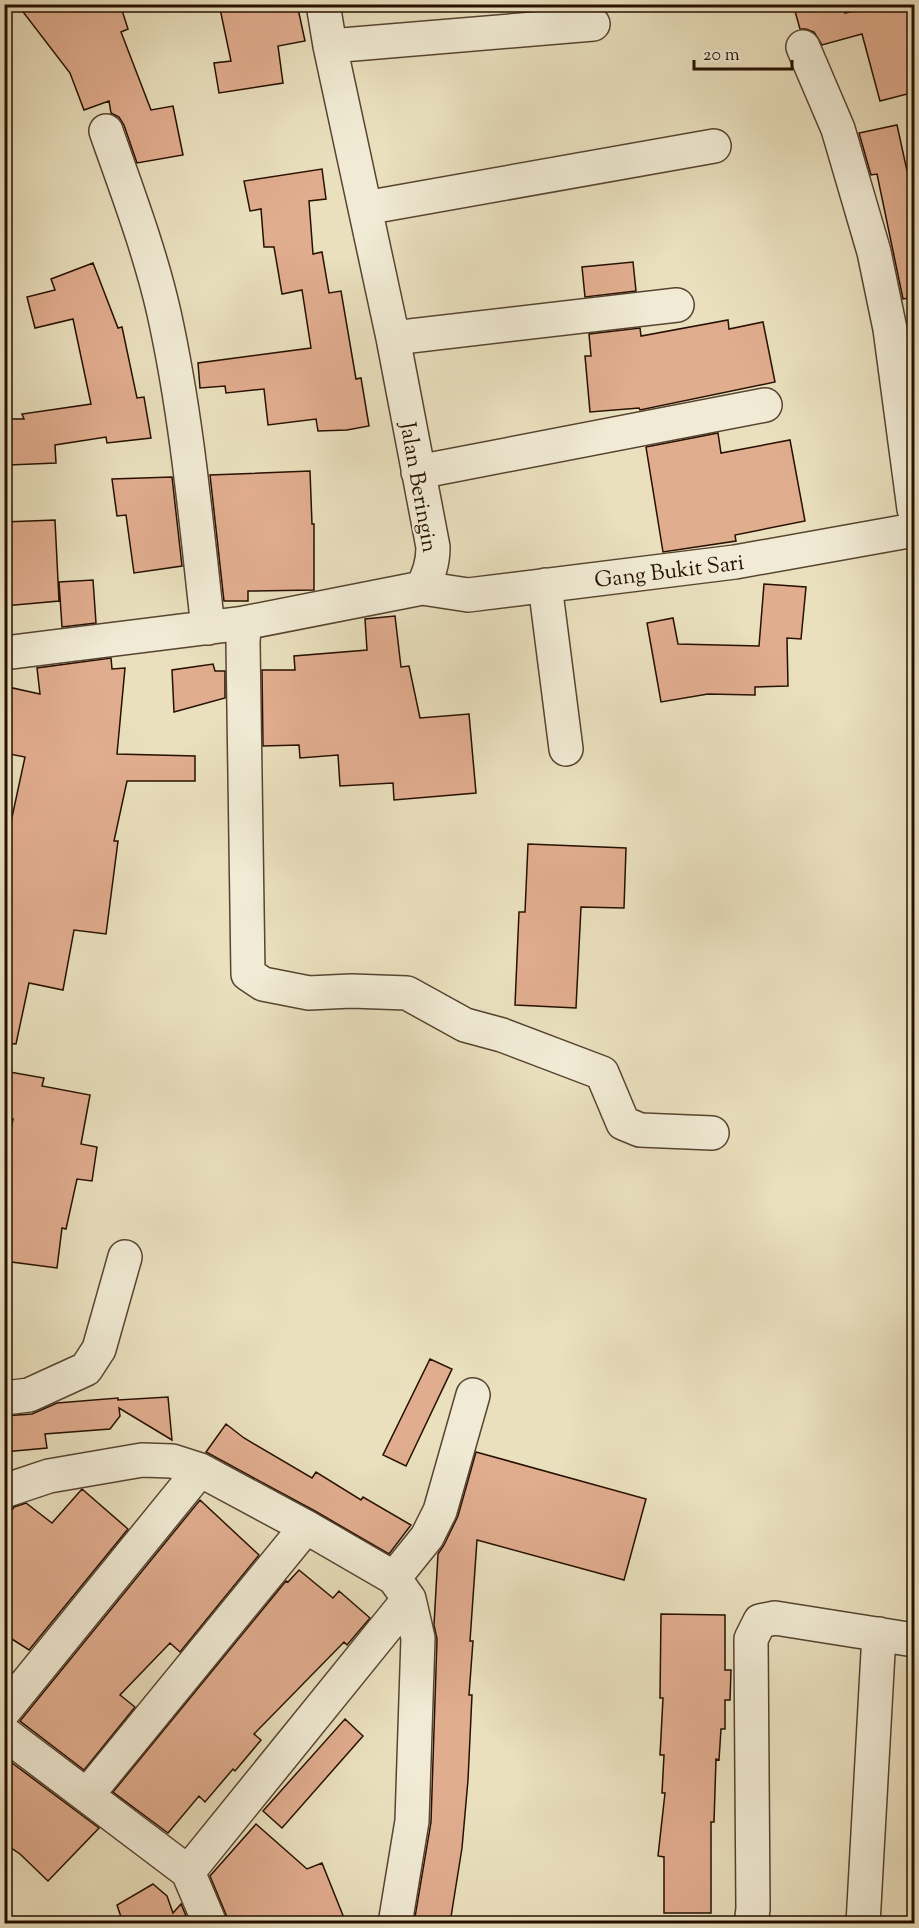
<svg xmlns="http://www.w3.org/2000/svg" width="919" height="1928" font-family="'Sorts Mill Goudy',serif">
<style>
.building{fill:#e1ad8f;stroke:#261000;stroke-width:1.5}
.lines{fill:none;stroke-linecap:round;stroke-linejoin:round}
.minor-casing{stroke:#574430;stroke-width:36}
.minor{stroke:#f1ebd5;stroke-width:33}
.labels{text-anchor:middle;stroke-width:4.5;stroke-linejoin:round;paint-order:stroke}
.street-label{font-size:22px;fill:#261000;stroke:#f1ebd5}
</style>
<rect width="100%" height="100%" fill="#eae0be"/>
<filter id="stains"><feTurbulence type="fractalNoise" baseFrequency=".00333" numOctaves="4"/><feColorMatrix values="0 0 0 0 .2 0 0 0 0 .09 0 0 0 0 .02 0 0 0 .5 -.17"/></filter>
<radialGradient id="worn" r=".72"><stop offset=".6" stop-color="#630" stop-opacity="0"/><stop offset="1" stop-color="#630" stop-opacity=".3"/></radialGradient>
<path class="building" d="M 17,4 L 120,4 L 128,29 L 121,32 L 151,110 L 173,106 L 183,155 L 137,163 L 124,125 L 119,117 L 111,113 L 109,101 L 84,110 L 70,73 Z
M 219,4 L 297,4 L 305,41 L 278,46 L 283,83 L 219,93 L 214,63 L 231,61 Z
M 793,4 L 843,4 L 845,13 L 884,4 L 915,4 L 915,92 L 880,101 L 862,34 L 822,45 L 814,32 L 806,29 L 800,29 Z
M 897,125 L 915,207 L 915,297 L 903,299 L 877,174 L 871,175 L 859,133 Z
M 322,169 L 326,199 L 309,201 L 313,254 L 322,252 L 329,293 L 341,291 L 356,379 L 361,378 L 369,426 L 347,430 L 318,431 L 316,419 L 268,425 L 264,389 L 226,393 L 225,386 L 200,388 L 198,363 L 311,348 L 302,290 L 282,294 L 274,247 L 264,247 L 261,209 L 250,211 L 244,181 Z
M 633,262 L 636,291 L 585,297 L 582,267 Z
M 93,263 L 118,328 L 122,327 L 137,398 L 144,397 L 151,438 L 107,443 L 106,437 L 55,445 L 56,463 L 9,465 L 7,419 L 24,419 L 22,414 L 91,404 L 73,319 L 35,328 L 27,297 L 55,290 L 51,279 Z
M 728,320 L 729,329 L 763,322 L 775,382 L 640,410 L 639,408 L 590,412 L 585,356 L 591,356 L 589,334 L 640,328 L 641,336 Z
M 718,433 L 721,453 L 790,440 L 805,521 L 735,535 L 736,541 L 663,552 L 646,447 Z
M 310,471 L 312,524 L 314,524 L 314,590 L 248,591 L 248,601 L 224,601 L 210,475 Z
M 172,477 L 182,566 L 134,573 L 126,515 L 117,516 L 112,479 Z
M 55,520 L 59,601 L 4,606 L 4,522 Z
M 93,580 L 96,623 L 62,627 L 59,582 Z
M 764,584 L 806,587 L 801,639 L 787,638 L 788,686 L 755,687 L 755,695 L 708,694 L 661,702 L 647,623 L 673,618 L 678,644 L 759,646 Z
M 395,616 L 401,667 L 409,666 L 420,718 L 469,714 L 476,793 L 394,800 L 393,783 L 340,786 L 338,755 L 300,758 L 299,745 L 263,746 L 262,670 L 295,670 L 294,656 L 367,650 L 365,619 Z
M 111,658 L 112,669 L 125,668 L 117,754 L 195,756 L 195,781 L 127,781 L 114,841 L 118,841 L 106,934 L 74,930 L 63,990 L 29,983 L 16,1044 L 4,1043 L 4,821 L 11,822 L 25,757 L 4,753 L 4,701 L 8,687 L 40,694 L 37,668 Z
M 213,664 L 215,671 L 225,671 L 225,698 L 174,712 L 172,670 Z
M 528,844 L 626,848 L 624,908 L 581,907 L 576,1008 L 515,1005 L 519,912 L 525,912 Z
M 4,1071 L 44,1078 L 42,1086 L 90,1095 L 81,1144 L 97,1147 L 92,1181 L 77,1179 L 66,1229 L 62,1228 L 57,1268 L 4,1261 L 4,1167 L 13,1119 L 4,1118 Z
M 430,1359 L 452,1369 L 406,1466 L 383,1455 Z
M 168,1397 L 172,1440 L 119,1408 L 120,1416 L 110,1429 L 45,1434 L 47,1448 L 4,1452 L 4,1416 L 32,1414 L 57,1403 L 118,1398 L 118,1400 Z
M 226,1424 L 244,1438 L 312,1478 L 316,1472 L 361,1500 L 363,1497 L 411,1525 L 389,1554 L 315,1511 L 206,1452 Z
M 476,1452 L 646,1499 L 624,1580 L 477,1540 L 470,1641 L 473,1641 L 469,1695 L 472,1695 L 468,1780 L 462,1848 L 450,1923 L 414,1923 L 431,1822 L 437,1639 L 434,1625 L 438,1554 L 444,1545 L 458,1516 Z
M 82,1489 L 128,1529 L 29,1650 L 4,1634 L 4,1521 L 14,1507 L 26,1503 L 52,1523 Z
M 200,1500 L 259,1555 L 180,1652 L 170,1643 L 120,1695 L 135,1707 L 84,1770 L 20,1721 Z
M 299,1570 L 333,1598 L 339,1591 L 370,1618 L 347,1645 L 344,1642 L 254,1734 L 261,1740 L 235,1771 L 233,1769 L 205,1802 L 199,1796 L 168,1833 L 113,1792 L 286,1581 L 288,1582 Z
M 661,1614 L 725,1615 L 725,1670 L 731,1670 L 730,1700 L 725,1700 L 725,1729 L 721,1729 L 719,1760 L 716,1759 L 714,1822 L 711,1822 L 711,1913 L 664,1913 L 664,1857 L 658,1856 L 665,1793 L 662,1793 L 664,1755 L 660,1755 L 663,1698 L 660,1698 Z
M 345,1719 L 363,1736 L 282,1828 L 263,1811 Z
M 4,1757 L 99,1828 L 48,1881 L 20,1854 L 4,1843 Z
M 256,1824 L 307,1869 L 322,1863 L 346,1923 L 228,1923 L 227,1917 L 210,1876 Z
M 153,1884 L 167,1896 L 173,1913 L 181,1904 L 189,1923 L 123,1923 L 117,1905 Z"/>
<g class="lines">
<defs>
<path id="minor" d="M 323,4 L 330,46 L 393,338 L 433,547 C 433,563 429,574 422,588
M 330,46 L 593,24
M 803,47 L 838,129 L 874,252 L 890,329 L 914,509
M 106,131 C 127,191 150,251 164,313 C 187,417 196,522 208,628
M 365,208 L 714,146
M 393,338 L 677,305
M 418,472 L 765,405
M 545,585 L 566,749
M 244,623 L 243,643 L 248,974 L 263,984 L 309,993 L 351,991 L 407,993 L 465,1025 L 502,1035 L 602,1073 L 623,1123 L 640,1130 L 712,1133
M 4,653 L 244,623 L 422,588 L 468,595 L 735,562 L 914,530
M 4,1398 L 29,1395 L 86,1369 L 99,1349 L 125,1257
M 4,1491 L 49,1476 L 142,1460 L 172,1461 L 200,1470 L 306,1527 L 394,1578 L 409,1599 L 418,1638 L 412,1821 L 395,1924
M 394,1578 L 427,1537 L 440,1511 L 473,1395
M 4,1711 L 200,1470
M 4,1733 L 188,1872 L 210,1924
M 87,1795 L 306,1527
M 188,1872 L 409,1599
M 751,1924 L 753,1909 L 751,1639 L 760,1621 L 775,1618 L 914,1640
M 863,1924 L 879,1634"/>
</defs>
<use href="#minor" class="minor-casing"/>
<use href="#minor" class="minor"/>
</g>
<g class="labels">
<g class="street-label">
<text transform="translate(420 487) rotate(80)" y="8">Jalan Beringin</text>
<text transform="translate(669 570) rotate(-7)" y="8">Gang Bukit Sari</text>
</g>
</g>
<rect width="919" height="1928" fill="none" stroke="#eae0be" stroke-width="24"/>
<rect x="6" y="6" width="907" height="1916" fill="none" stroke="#261000" stroke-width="3"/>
<rect x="12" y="12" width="895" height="1904" fill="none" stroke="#261000" stroke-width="1.5"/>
<path d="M694 60v9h98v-9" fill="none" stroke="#261000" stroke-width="3"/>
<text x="703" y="60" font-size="18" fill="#261000" stroke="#f1ebd5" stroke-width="4.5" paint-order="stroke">20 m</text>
<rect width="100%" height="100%" filter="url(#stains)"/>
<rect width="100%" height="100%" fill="url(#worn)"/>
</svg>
